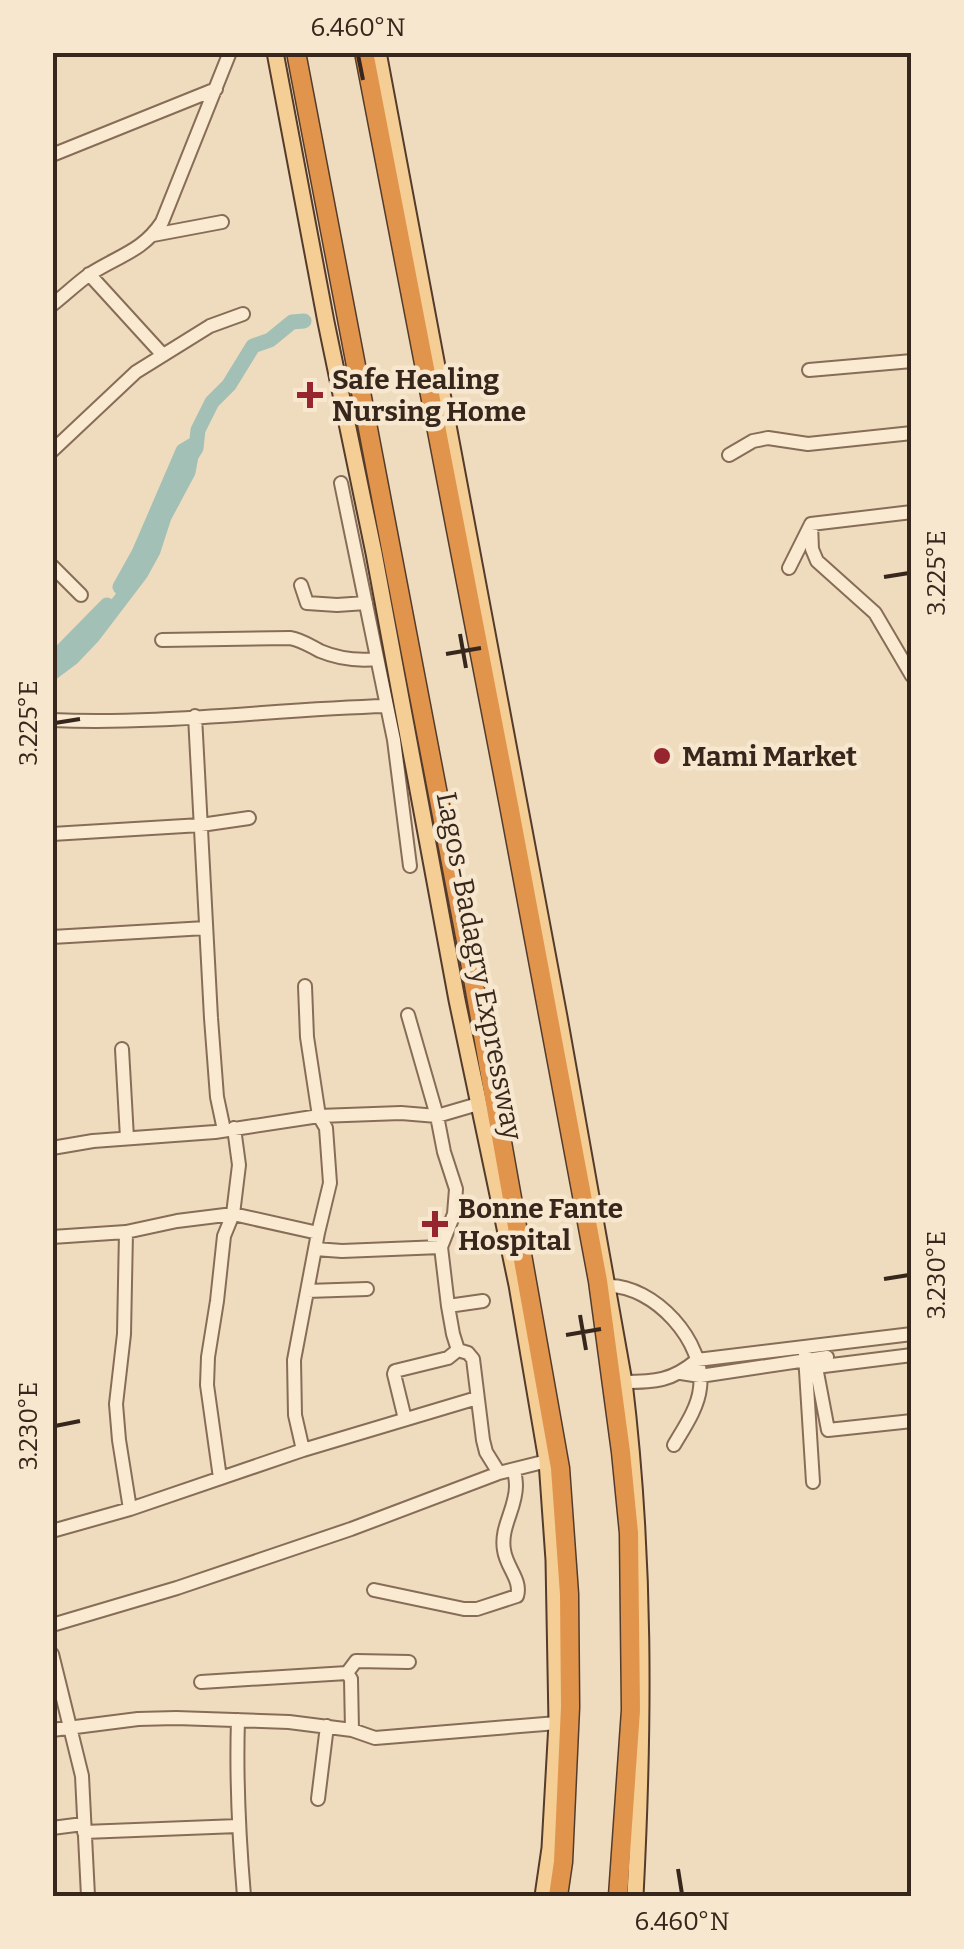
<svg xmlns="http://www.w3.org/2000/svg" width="964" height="1949" font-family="Bitter,serif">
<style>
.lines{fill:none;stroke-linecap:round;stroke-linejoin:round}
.river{stroke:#a2c0b5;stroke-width:15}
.minor-casing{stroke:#876d57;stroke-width:16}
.major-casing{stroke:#543b2b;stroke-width:19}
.highway-casing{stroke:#543b2b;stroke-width:21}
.minor{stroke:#f9ead1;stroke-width:12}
.major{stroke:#f4ce94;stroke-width:15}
.highway{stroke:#e1944c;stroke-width:18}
.ticks{fill:none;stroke:#36261c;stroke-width:4}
.poi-dot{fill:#97252f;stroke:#f6e7ce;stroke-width:4}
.labels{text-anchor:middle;stroke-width:9;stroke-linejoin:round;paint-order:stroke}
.poi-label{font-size:28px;font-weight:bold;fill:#36261c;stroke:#f6e7ce;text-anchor:start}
.street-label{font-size:28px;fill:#36261c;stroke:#f6e7ce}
.neatline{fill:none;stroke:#36261c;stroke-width:4}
.ticks-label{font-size:25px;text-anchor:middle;fill:#36261c}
</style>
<rect width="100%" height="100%" fill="#efdcbe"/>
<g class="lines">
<path class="river" d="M 120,587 L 139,553 L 183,451 L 193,445
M 52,661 L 107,605
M 52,673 L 72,658 L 93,636 L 141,573 L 153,551 L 164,517 L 188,472 L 191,456 L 196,448 L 198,430 L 212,402 L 229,385 L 253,346 L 270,340 L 292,322 L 304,321"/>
<defs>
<path id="minor" d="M 52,155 L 216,89
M 153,235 L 222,222
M 89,274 L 162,354
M 52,305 C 65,295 77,283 90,274 C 118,256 143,251 162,222 L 230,52
M 809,370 L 912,361
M 52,451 L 136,372 L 210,326 L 243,314
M 729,455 L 753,441 L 768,438 L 808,444 L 912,433
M 341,483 L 394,740 L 410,866
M 811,524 L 812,549 L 817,561 L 875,613 L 912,676
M 52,566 L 81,595
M 789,568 L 811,524 L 912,512
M 301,585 L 307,603 L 337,605 L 366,603
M 162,640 L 290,638 C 302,640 310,646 320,651 C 339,659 357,661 377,659
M 195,716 L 211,1018 L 217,1097 L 224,1130
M 52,720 C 164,725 275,709 386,706
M 52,834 L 201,825 L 249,818
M 52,937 L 206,928
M 408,1015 L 437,1116 L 444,1152 L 456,1189 L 454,1214 L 441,1247 L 448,1306 L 453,1334 L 458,1350 L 468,1353 L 473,1359 L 483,1440 L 486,1452 L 499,1473
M 122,1049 L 127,1138
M 52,1148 L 93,1141 L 215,1132 L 319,1116 L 401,1113 L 437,1116 L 478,1104
M 126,1232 L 124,1334 L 116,1404 L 119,1440 L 130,1509
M 52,1237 L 126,1232 L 177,1221 L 233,1214 L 318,1233
M 315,1249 L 342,1251 L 441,1247
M 608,1286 C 654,1285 706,1342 700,1388 C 698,1408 684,1428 674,1445
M 307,1291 L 367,1289
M 448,1306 L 483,1301
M 805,1355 L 813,1482
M 912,1355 L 816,1367 L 828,1430 L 912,1421
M 681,1373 L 700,1376 L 827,1357
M 624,1382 C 655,1382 672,1381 697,1360 L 912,1334
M 405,1419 L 394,1374 L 395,1371 L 448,1358 L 458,1350
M 303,1450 L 295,1415 L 294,1360 L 318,1233 L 330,1183 L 326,1128 L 319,1116 L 307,1037 L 305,986
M 220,1478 L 207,1385 L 208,1357 L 217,1301 L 224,1236 L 233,1214 L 239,1165 L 234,1128
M 52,1531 L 130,1509 L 303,1450 L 477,1398
M 374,1590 L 464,1609 L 477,1609 L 517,1596 C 522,1580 506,1567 504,1550 C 500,1527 516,1509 516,1486 C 516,1480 515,1475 514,1470
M 52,1625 L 177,1588 L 351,1529 L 499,1473 L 547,1461
M 52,1654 L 82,1776 L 88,1896
M 347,1673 L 356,1661 L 409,1662
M 201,1682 L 347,1673 L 351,1679 L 352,1730
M 238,1720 C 236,1779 239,1837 244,1896
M 52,1730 L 138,1719 L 176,1718 L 289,1722 L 352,1730 L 375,1738 L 557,1723
M 318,1799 L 327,1726
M 52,1828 L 83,1824
M 84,1832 L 238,1826"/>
<path id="major" d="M 275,52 L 326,322 L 374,553 L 457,1000 L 517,1285 L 547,1461 L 554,1560 L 557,1723 L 550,1848 L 543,1896
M 378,52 L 559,1017 L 624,1382 C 645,1556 644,1722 635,1896"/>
<path id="highway" d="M 296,52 L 470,962 L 560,1468 L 569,1594 L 570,1707 L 563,1862 L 558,1896
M 364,52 L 509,805 L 598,1281 L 621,1452 L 629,1533 L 631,1710 L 618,1896"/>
</defs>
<use href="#minor" class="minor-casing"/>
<use href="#major" class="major-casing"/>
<use href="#highway" class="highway-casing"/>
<use href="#minor" class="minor"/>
<use href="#major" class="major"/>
<use href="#highway" class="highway"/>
</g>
<path class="ticks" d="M 358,55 L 363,80M 884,577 L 909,573M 460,634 L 466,668M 446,654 L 481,648M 55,723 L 80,719M 884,1279 L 909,1275M 580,1315 L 586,1350M 566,1335 L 601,1329M 55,1426 L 80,1421M 678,1869 L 682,1894"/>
<g class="poi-dot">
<path d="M305 380h10v10h10v10h-10v10h-10v-10h-10v-10h10z"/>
<circle cx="662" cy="756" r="10"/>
<path d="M430 1209h10v10h10v10h-10v10h-10v-10h-10v-10h10z"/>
</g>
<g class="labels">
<g class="poi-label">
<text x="332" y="389">Safe Healing<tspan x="332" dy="32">Nursing Home</tspan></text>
<text x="682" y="766">Mami Market</text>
<text x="458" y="1218">Bonne Fante<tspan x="458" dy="32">Hospital</tspan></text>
</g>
<g class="street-label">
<text transform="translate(480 966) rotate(79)" y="10">Lagos-Badagry Expressway</text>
</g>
</g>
<rect width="964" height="1949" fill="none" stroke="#f6e7ce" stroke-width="110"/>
<rect x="55" y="55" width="854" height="1839" class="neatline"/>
<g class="ticks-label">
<text x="358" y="36">6.460°N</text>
<text transform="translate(936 573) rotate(-90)" y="9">3.225°E</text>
<text transform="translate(28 723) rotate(-90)" y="9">3.225°E</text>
<text transform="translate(936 1275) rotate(-90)" y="9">3.230°E</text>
<text transform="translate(28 1426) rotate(-90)" y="9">3.230°E</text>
<text x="682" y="1930">6.460°N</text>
</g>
</svg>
